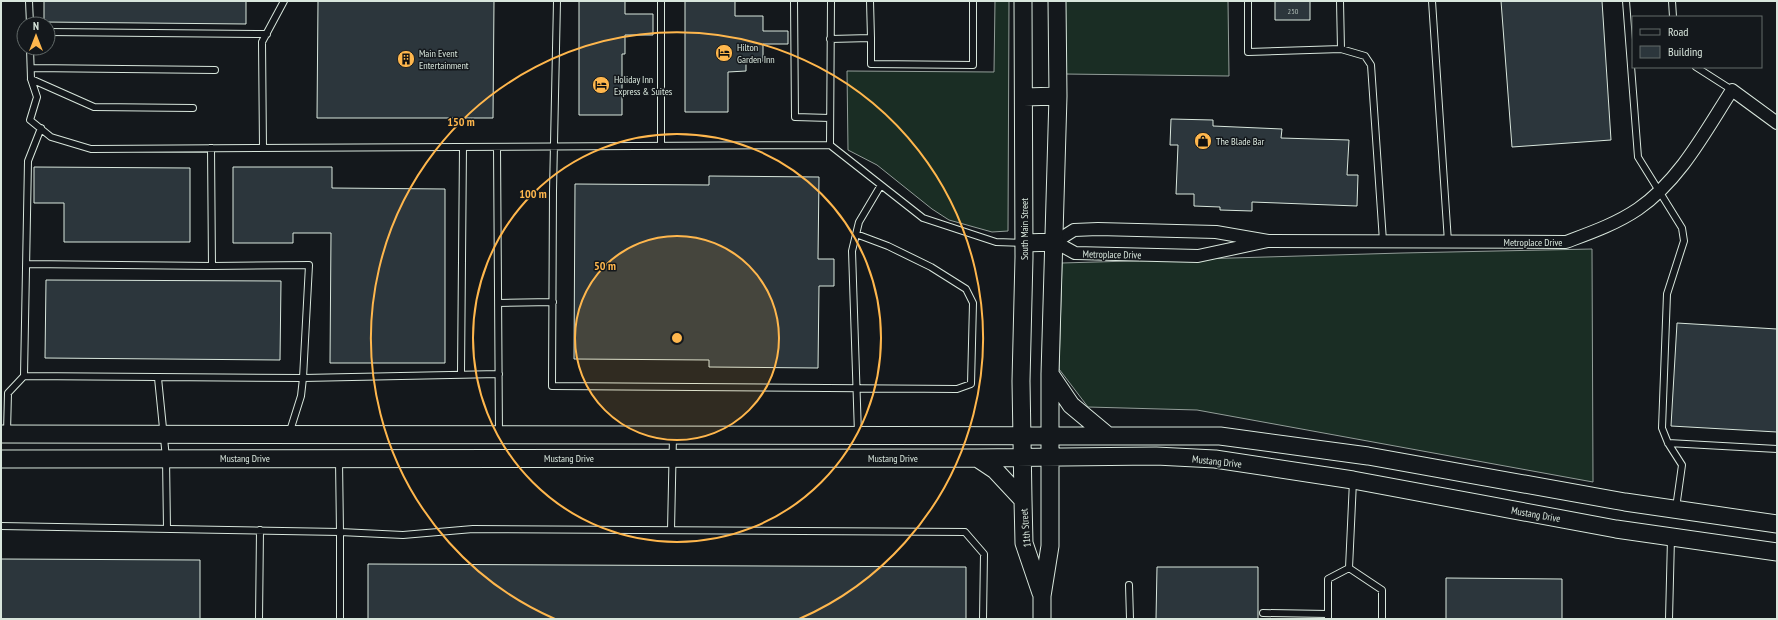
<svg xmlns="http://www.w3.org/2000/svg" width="1778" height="620" font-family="'PT Sans Narrow',sans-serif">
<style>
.grass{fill:#1a2d24;stroke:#939e99}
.building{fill:#2c363c;stroke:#d8e6dc}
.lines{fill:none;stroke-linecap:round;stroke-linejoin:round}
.lane-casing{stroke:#d8e6dc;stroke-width:8}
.street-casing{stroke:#d8e6dc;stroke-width:14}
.secondary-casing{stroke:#d8e6dc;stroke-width:19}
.lane{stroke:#14181c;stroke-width:6}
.street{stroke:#14181c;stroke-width:12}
.secondary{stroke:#14181c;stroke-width:17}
.ring{fill:none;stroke:#ffb74d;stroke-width:2}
.labels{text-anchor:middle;stroke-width:3;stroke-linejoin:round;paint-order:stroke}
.number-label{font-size:8px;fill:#adbab4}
.poi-label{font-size:10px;fill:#d8e6dc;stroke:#14181c;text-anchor:start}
.street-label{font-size:10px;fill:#d8e6dc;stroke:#14181c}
.centre{fill:#ffb74d;stroke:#14181c;stroke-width:2}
.ring-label{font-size:12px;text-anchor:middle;font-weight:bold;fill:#ffb74d;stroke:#14181c;stroke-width:3;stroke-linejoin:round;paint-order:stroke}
</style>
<rect width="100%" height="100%" fill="#14181c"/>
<path class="grass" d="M 995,1 L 1009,1 L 1008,231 L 992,232 L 949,220 L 932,209 L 877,165 L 848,150 L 847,71 L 994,72 Z
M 1065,1 L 1228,1 L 1229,76 L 1064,74 Z
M 1592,249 L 1593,482 L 1197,410 L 1088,407 L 1059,369 L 1062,263 L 1402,253 Z"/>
<path class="building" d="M 44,1 L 246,1 L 246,24 L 44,22 Z
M 318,1 L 494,1 L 493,118 L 317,118 Z
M 579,1 L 625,1 L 625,14 L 653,14 L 653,35 L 625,35 L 625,54 L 622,54 L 622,115 L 579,115 Z
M 685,1 L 735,1 L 735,16 L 763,16 L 763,31 L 788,31 L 788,44 L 763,44 L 763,61 L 746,61 L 746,71 L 728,72 L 728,112 L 685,112 Z
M 1275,1 L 1310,1 L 1310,20 L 1275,20 Z
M 1501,1 L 1602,1 L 1611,140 L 1512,147 Z
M 1171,119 L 1213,120 L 1213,126 L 1282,129 L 1281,138 L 1349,140 L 1347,175 L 1358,175 L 1357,206 L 1252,202 L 1252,211 L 1220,210 L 1220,207 L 1194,206 L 1194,194 L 1176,194 L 1178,145 L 1170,145 Z
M 34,167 L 190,168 L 190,242 L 64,242 L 64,203 L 34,203 Z
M 233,167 L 332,167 L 332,188 L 445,189 L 445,363 L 330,363 L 331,233 L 293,233 L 293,243 L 233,243 Z
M 709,176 L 819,177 L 818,259 L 834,259 L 834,286 L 819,286 L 818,368 L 709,367 L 709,360 L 574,359 L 575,184 L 709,185 Z
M 46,280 L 281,281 L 280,360 L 45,358 Z
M 1677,323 L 1777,329 L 1777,432 L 1671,426 Z
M 1,559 L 200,560 L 200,619 L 1,619 Z
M 368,564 L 966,567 L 966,619 L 368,619 Z
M 1157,567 L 1258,567 L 1258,619 L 1156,619 Z
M 1446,578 L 1562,579 L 1562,619 L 1446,619 Z"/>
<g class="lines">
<defs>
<path id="lane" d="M 29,1 L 30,24
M 557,1 L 553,191 L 552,386 L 957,389 L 971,384 L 973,303 L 966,289 L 931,267 L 888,246 L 856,234
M 794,1 L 795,117 L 830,118
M 870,1 L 871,38
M 1248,1 L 1248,52 L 1341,49
M 1340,1 L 1341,49 L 1365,56 L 1371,65 L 1383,241
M 1432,1 L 1448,242
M 1626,1 L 1638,157 L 1682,228 L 1684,241 L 1667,294 L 1662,428 L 1668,443 L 1682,465 L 1676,508
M 1672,1 L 1673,17
M 48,32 L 267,34
M 830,39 L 871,38 L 871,64 L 973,65 L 973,1
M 30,48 L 31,79 L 37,97 L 30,120 L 51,137 L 91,149 L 830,145 L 923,218 L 996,242 L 1022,243
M 1696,67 L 1732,90
M 31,68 L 215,70
M 31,79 L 94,107 L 193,108
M 830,145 L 831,1
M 661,146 L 661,1
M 497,147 L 499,434
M 211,148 L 212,266 L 309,265 L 303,378 L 301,396 L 289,434
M 263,148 L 262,42 L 284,1
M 27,264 L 212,266
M 498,303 L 553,302
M 461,373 L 463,147
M 24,376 L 303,378 L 499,374
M 158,378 L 166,458 L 167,529
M 7,432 L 8,393 L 24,376 L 28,161 L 41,128
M 858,434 L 852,251 L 859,222 L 881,185
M 1668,443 L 1777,449
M 1,526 L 340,532 L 339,461
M 671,530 L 673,436
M 1349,568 L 1382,590 L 1382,619
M 1129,585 L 1130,619
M 1263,613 L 1328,614
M 259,619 L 260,530
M 340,619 L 340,532 L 403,535 L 473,529 L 965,532 L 984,554 L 983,619
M 1328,619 L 1328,579 L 1349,568 L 1353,481
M 1669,619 L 1671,538"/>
<path id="street" d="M 1268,241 L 1198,256 L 1075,253 L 1055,242 L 1074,230 L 1098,229 L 1216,232 L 1268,241 L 1566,242 C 1590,233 1616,224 1638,209 C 1680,180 1705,132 1732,90 L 1777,123"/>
<path id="secondary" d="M 1023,1 L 1024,257 L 1021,381 L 1023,500 L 1024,543 L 1041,593
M 1024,97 L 1058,96
M 1024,243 L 1055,242
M 1050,374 L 1071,405 L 1107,435
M 1,434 L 1220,436 L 1368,456 L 1625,502 L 1777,524
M 977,458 L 995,470 L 1023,500
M 1,459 L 977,458 L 1156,456 L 1215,459 L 1353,480 L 1616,529 L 1777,552
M 1042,619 L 1042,596 L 1050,546 L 1050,374 L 1058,96 L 1057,1"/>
</defs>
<use href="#lane" class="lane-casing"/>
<use href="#street" class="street-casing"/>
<use href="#secondary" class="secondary-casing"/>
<use href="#lane" class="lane"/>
<use href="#street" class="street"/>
<use href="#secondary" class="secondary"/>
</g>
<circle cx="677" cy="338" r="102" fill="#ffb74d" fill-opacity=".12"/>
<g class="ring">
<circle cx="677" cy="338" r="102"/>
<circle cx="677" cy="338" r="204"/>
<path d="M555 619A306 306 0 1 1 799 619"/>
</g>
<defs>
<symbol id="hotel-disc" viewBox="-11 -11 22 22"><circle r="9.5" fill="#ffb74d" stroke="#14181c"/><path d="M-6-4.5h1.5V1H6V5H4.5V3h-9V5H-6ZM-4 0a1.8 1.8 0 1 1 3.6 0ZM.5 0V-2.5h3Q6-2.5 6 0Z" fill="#111"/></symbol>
<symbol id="building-disc" viewBox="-11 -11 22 22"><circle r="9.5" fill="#ffb74d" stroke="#14181c"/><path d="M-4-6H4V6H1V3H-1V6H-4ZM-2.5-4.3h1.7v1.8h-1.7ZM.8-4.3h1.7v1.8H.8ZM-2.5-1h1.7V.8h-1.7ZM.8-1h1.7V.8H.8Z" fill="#111"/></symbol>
<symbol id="shop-disc" viewBox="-11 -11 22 22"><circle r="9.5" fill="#ffb74d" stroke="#14181c"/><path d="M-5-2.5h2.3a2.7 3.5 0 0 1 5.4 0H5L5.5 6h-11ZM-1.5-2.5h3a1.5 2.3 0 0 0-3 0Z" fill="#111"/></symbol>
</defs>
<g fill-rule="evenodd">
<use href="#hotel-disc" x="714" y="43" width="20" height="20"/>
<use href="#building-disc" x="396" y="49" width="20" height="20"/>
<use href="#hotel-disc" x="591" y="75" width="20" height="20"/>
<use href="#shop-disc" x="1193" y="131" width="20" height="20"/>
</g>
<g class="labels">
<g class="number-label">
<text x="1293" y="14">250</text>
</g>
<g class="poi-label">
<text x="737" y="51">Hilton<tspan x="737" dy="12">Garden Inn</tspan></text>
<text x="419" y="57">Main Event<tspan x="419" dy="12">Entertainment</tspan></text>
<text x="614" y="83">Holiday Inn<tspan x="614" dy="12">Express &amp; Suites</tspan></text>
<text x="1216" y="145">The Blade Bar</text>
</g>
<g class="street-label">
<text transform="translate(1024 229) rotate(-90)" y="4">South Main Street</text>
<text x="1533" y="246">Metroplace Drive</text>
<text transform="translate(1112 254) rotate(1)" y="4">Metroplace Drive</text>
<text x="245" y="462">Mustang Drive</text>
<text x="569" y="462">Mustang Drive</text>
<text x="893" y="462">Mustang Drive</text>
<text transform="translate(1217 461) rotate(6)" y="4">Mustang Drive</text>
<text transform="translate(1536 514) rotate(10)" y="4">Mustang Drive</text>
<text transform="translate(1025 528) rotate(-95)" y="4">11th Street</text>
</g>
</g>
<circle cx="677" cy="338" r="6" class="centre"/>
<g class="ring-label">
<text x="461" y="126">150 m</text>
<text x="533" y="198">100 m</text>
<text x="605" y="270">50 m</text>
</g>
<rect width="1778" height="620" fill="none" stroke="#d8e6dc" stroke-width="4"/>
<rect x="1632" y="16" width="130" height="52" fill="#14181c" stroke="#626a69"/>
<rect x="1640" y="29" width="20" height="6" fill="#14181c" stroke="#626a69"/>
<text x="1668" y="36" font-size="12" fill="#d8e6dc">Road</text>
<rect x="1640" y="46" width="20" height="12" fill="#2c363c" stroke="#626a69"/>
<text x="1668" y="56" font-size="12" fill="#d8e6dc">Building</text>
<g transform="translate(36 36)"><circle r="19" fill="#14181c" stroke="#626a69"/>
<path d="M0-3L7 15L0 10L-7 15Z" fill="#ffb74d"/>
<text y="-6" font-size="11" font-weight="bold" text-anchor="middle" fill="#d8e6dc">N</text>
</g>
</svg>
